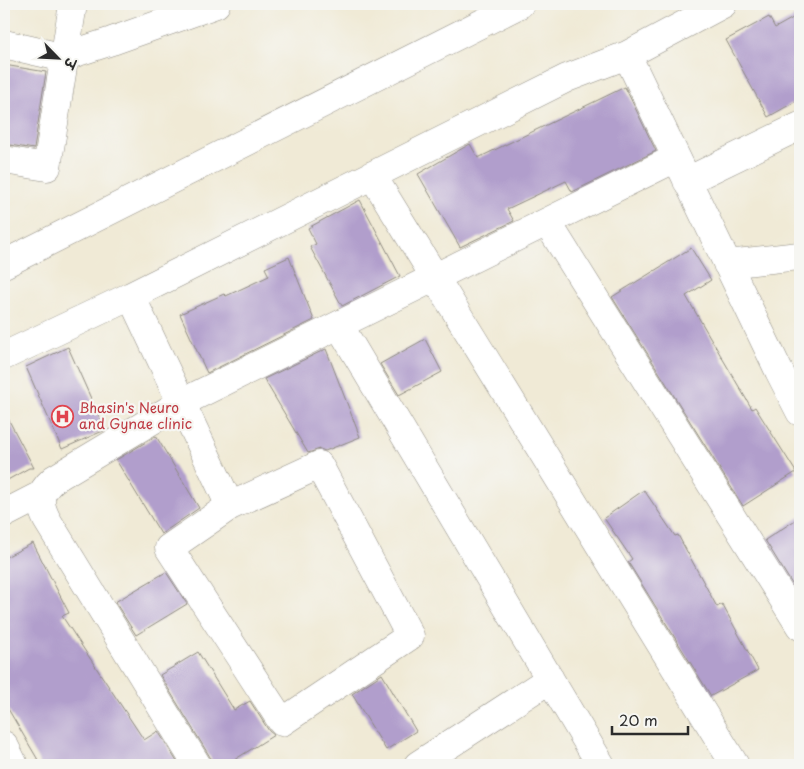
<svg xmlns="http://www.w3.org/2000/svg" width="804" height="769" font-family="'Playpen Sans','Playpen Sans Deva',sans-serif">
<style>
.building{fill:#b19ecc}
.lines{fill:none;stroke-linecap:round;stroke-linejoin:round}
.street-casing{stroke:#8e8a80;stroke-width:29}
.street{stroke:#fff;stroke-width:28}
.labels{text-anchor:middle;stroke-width:4.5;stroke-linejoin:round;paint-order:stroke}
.health-label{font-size:14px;fill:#be3a42;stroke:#f6f6f2;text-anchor:start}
</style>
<rect width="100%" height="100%" fill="#f6f6f2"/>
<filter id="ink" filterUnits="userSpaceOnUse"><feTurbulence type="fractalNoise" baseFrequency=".02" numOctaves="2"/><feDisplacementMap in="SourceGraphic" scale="10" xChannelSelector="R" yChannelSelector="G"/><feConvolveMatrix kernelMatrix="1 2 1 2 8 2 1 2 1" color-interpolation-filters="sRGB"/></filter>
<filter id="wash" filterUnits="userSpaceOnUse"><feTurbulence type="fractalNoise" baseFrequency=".0096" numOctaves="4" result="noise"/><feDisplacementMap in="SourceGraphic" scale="20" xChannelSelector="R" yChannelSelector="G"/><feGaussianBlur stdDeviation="1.12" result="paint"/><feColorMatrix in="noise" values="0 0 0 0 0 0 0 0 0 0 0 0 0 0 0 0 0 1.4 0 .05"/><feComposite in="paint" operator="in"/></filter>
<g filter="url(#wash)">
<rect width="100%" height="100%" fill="#f0ead6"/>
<g id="blocks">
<path class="building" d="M 800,14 L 800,99 L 768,117 L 726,40 L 769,17 L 775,28 Z
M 4,65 L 46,72 L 34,149 L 4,144 Z
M 625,87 L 656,151 L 572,192 L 566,181 L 507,209 L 514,221 L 460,247 L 418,174 L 470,144 L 478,158 Z
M 360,200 L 400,276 L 342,306 L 310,247 L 316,244 L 308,228 Z
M 691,248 L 711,280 L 686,296 L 752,409 L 755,407 L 796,472 L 743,506 L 612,297 Z
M 289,257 L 314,320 L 207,373 L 180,314 L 224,294 L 226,296 L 269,276 L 265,268 Z
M 425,339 L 442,372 L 399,395 L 380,364 Z
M 68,347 L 105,430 L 62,449 L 26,367 Z
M 326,349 L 360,437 L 325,451 L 320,449 L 308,453 L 264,379 Z
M 4,411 L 34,468 L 29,468 L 4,482 Z
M 156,436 L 199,508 L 161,534 L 116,460 Z
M 644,490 L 675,536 L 678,535 L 717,607 L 722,604 L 758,670 L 711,696 L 628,562 L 632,559 L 604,518 Z
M 800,517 L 800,597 L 765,540 Z
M 33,543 L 69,613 L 62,616 L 144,740 L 158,731 L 179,765 L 41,765 L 4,702 L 4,558 Z
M 166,572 L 187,604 L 136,635 L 115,602 Z
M 198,652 L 234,710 L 250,701 L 269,731 L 274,735 L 226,765 L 213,765 L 210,757 L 160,675 Z
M 382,674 L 416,731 L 386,750 L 352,694 Z"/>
</g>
</g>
<g filter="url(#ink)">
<use href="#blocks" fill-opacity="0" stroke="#8e8a80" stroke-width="1"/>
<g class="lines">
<defs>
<path id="street" d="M 4,44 L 52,55 L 75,53 L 112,41 L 216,4
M 627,55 L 779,371 L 800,412
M 4,160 L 47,167 L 73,4
M 372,175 L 735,765
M 687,181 L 800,126
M 547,222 L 800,626
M 4,264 L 520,4
M 727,264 L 799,256 L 800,258
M 131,296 L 230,506
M 339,325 L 601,765
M 4,356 L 131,296 L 567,78 L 627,55 L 723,4
M 319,465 L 410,636 L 282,722 L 169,548 L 230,506 Z
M 4,514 L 41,495
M 4,745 L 14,765
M 197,765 L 47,520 C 38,502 38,493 54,479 L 181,403 L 676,158
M 418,765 L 550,679"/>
</defs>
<use href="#street" class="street-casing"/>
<use href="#street" class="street"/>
</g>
</g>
<defs>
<symbol id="hospital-ring" viewBox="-11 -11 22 22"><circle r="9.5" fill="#f6f6f2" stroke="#e0444e" stroke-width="1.5"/><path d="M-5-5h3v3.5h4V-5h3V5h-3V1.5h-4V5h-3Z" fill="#e0444e"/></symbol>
</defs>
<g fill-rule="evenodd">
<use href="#hospital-ring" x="50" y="404" width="25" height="25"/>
</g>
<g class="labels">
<g class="health-label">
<text x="79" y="413">Bhasin's Neuro<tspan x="79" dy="16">and Gynae clinic</tspan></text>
</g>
</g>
<rect width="804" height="769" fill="none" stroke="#f6f6f2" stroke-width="20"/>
<g transform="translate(58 58) rotate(114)" stroke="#f6f6f2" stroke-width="4" paint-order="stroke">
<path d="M0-4L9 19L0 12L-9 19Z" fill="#2b2b2b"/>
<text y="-8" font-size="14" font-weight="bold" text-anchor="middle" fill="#2b2b2b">उ</text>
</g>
<path d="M612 726v8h76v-8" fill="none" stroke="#2b2b2b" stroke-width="2.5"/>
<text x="619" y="726" font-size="15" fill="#2b2b2b" stroke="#f6f6f2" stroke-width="4" paint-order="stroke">20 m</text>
</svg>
